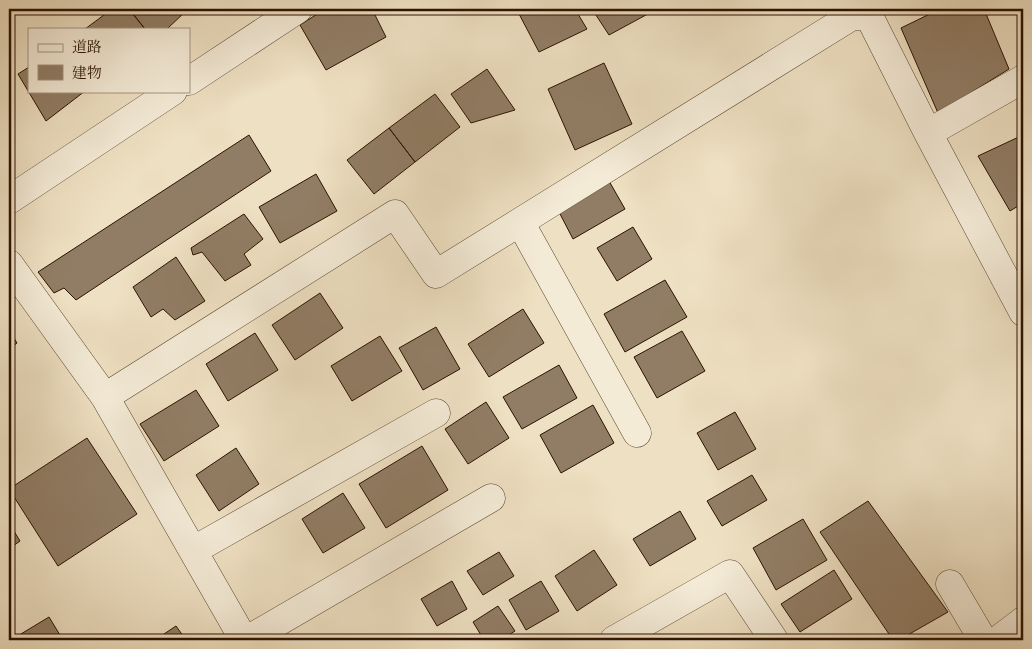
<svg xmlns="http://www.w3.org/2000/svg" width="1032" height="649" font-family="'IM FELL English','Noto Serif JP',serif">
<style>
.building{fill:#917d65;stroke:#2c1200}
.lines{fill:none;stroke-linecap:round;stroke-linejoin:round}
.minor-casing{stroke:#5c4630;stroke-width:29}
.minor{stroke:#f4ebd7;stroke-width:28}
</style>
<rect width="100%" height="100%" fill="#eee0c2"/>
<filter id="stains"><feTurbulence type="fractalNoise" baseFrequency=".004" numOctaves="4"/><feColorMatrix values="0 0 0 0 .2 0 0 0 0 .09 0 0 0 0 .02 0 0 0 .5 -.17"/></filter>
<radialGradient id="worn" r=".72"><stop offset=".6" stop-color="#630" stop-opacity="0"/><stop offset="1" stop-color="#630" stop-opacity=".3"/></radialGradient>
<path class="building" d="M 112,9 L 129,9 L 145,29 L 85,29 Z
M 129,9 L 184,9 L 186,11 L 167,29 L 145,29 Z
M 325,9 L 372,9 L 386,37 L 326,70 L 300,25 Z
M 524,9 L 575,9 L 587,29 L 539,52 L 518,12 Z
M 592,9 L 657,9 L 609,35 Z
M 940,9 L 984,9 L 1009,69 L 938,113 L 901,28 Z
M 604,63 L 632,124 L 575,150 L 548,89 Z
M 29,67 L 29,91 L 85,91 L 46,121 L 18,74 Z
M 487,69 L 515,110 L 471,123 L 451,94 Z
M 435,94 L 460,127 L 415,162 L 389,128 Z
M 389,128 L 415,162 L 374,194 L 347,160 Z
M 249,135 L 271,171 L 76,300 L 64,288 L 54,293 L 38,272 Z
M 1023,135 L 1023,203 L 1010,211 L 978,156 Z
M 316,174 L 337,211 L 280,243 L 259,207 Z
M 609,181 L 625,209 L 573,239 L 559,212 Z
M 244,214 L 263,239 L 244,254 L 251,265 L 225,281 L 202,252 L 193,255 L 191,248 Z
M 633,227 L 652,259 L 617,281 L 597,248 Z
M 176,257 L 205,301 L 175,320 L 163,309 L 151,317 L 133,287 Z
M 665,280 L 687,317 L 625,352 L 604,314 Z
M 320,293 L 343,328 L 295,360 L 272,325 Z
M 523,309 L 544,343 L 489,377 L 468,344 Z
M 436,327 L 460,369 L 423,390 L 399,348 Z
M 9,330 L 17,343 L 9,349 Z
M 682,331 L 705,371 L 657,398 L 634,357 Z
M 255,333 L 278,370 L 228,401 L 206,364 Z
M 380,336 L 402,371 L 352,401 L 331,366 Z
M 559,365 L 577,398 L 522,429 L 503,397 Z
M 196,390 L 219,426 L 164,461 L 140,424 Z
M 486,402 L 509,438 L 468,464 L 445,429 Z
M 593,405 L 614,443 L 561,473 L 540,435 Z
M 735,412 L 756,449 L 718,470 L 697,433 Z
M 87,438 L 137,514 L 58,566 L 9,489 Z
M 422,446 L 448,490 L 386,528 L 359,484 Z
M 236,448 L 259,484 L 219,511 L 196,475 Z
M 752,475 L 767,500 L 722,526 L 707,501 Z
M 343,493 L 365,528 L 323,553 L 302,519 Z
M 868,501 L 948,612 L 899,640 L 893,640 L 820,532 Z
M 680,511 L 696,539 L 650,566 L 633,539 Z
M 803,519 L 827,560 L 776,590 L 753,548 Z
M 9,523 L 20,541 L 9,549 Z
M 594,550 L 617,585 L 577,611 L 555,576 Z
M 499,552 L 514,576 L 483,595 L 467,571 Z
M 834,570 L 852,599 L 800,632 L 781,604 Z
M 452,581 L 467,609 L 437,626 L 421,599 Z
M 541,581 L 559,611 L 526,630 L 509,600 Z
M 498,606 L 515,631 L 501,640 L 484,640 L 473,622 Z
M 49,617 L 63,640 L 11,640 Z
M 176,626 L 186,640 L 155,640 Z"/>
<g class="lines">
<defs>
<path id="minor" d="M 189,81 L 298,9
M 928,133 L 1023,79
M 9,200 L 173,91
M 9,264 L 105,397 L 244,640
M 105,397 L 395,214 L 436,274 L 520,222
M 637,433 L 520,222 L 852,16 L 864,16 L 871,20 L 928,133 L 1023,312
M 194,550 L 436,413
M 950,584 L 983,640
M 247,640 L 491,498
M 614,640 L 730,574 L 774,640
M 998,640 L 1023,621"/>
</defs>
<use href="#minor" class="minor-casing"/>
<use href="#minor" class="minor"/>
</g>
<rect width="1032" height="649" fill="none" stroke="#eee0c2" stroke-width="30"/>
<rect x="10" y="10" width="1012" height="629" fill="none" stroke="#2c1200" stroke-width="2.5"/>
<rect x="15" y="15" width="1002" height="619" fill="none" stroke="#2c1200"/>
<rect x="28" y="28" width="162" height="65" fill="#f4ebd7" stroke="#a49481"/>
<rect x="38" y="44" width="25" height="8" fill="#f4ebd7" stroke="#a49481"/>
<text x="72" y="52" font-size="15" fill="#2c1200">道路</text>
<rect x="38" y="65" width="25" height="15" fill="#917d65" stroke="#a49481"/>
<text x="72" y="78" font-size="15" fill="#2c1200">建物</text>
<rect width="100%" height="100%" filter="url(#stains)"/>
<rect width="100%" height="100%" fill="url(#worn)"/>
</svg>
